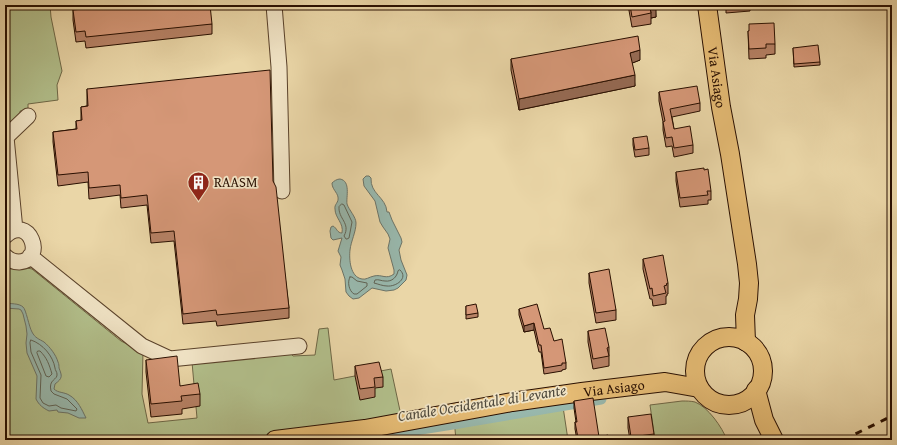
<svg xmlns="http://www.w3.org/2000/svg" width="897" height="445" font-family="'Gentium Book Plus',serif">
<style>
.green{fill:#b2bf8b;stroke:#6e6746}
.water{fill:#98b8ad;stroke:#6c7468}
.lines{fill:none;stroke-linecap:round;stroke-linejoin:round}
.shore{stroke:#606456;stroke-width:1}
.canal{stroke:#98b8ad;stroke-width:11}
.minor-casing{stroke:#59412a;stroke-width:17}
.major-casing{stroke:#290f00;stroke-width:20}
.minor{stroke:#f1e4c6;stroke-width:15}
.major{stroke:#e5bb74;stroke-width:18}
.rail{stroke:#290f00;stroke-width:3;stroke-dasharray:7 7;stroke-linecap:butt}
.wall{fill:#b78266;stroke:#290f00}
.shaded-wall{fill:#956a53;stroke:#290f00}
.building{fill:#d59777;stroke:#290f00}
.labels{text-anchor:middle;stroke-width:3.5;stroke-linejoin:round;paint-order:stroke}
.street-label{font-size:14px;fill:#290f00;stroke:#f1e4c6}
.poi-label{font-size:14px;fill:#290f00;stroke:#f1e4c6;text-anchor:start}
.water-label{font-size:15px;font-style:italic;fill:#504a3d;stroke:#f1e4c6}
</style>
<rect width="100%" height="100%" fill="#ead6a7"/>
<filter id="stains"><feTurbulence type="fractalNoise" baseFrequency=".005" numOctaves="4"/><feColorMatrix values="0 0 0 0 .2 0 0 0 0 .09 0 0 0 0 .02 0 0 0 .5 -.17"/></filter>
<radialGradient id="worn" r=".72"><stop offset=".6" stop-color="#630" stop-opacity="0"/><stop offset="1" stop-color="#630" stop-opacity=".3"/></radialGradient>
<path class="green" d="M 5,5 L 50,5 L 51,17 L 62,71 L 57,85 L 58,100 L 28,104 L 28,110 L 20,111 L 21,120 L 5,125 Z
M 5,263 L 32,269 L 121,341 L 143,352 L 142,394 L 148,423 L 197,418 L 191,351 L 280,341 L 293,356 L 315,355 L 319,329 L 328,328 L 334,380 L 391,369 L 402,420 L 279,436 L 223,440 L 5,440 Z
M 562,400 L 568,440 L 456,440 L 454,419 Z
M 682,401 C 686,401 691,401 695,402 C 708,407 722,427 727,440 L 655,440 L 650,405 Z"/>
<path class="water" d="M 366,176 L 369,176 L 371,178 C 370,194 386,197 387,212 L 389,212 L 392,220 L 401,238 L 402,242 L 399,250 L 401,260 L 407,275 L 406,280 L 398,288 L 394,290 L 386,291 L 372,288 L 359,298 L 353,299 L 349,296 L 346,292 L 345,279 L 342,270 L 340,265 L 341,257 L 338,251 L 342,238 L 333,240 L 331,238 L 330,231 L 331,227 L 333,226 C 337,228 337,233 342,233 C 344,223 335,218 335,209 C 334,204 339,203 338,197 C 337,192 332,189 332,183 C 334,181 337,179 340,179 C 351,181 346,197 347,204 C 349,210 356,217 356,223 C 356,232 351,241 350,250 C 349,259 350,277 362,279 C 366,280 369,277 374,276 C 382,274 386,280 394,274 L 394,270 L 388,248 L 390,239 L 388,234 L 383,227 L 380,222 L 375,201 L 364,186 L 363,179 Z
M 5,303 C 10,304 19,303 23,307 C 26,309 29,327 32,332 C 35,338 39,339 44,342 C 50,347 56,355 58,362 C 59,364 59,366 59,368 C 62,376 63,378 55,384 L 54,389 C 58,393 64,392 69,395 C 78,400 82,410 86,418 L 79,418 L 68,413 L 58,412 L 57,410 L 49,411 C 43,408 39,405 36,399 L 37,376 L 27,353 L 26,343 L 27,334 L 26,326 L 23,314 L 21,310 L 19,309 L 5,308 Z"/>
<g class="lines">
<path class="shore" d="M 342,204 L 344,205 L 352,222 L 349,238 L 347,239 L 346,239 L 344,236 C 351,223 338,219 339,207 Z
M 400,270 C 409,278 396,287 387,286 C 383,286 378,284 374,283 L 375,280 C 379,279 381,281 385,281 C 392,282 397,277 398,271 Z
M 350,277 L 352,277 L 357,281 L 367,283 L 367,286 L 357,294 L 354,294 C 349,291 347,282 350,277 Z
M 31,340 C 43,344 53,356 55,368 C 55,370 57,372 57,374 C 58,380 48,379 51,391 L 54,394 L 67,399 L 77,409 L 76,411 L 61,408 L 56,405 L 49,406 L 43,403 L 40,398 L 41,375 L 31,352 L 30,343 Z
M 38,351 L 40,351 C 47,358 49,364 52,374 L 49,377 L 46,376 L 37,353 Z"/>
<path class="canal" d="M 369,440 L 377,436 L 459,423 L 601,399"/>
<defs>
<path id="minor" d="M 99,5 L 100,7 L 107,9 L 156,5
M 274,5 L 279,67 L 282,191
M 15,230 L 6,137 L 28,116
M 5,236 C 29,213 47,260 19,262 C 13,262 9,260 5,256
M 30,256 L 142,346 L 170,359 L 299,346"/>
<g id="major">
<path id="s1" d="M 707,5 L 721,107 L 730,154 L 747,264 L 749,283 L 748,299 L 745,315 L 746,342"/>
<circle cx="729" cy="371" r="34"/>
<path d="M 756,390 L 764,420 L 774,440"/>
<path id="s2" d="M 275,440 L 365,429 L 512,402 L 582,392 L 665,382 L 699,388"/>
</g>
</defs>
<use href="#minor" class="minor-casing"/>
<use href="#major" class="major-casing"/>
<use href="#minor" class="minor"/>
<use href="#major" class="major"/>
<path class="rail" d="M 843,440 L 892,416"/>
</g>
<path class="wall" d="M 628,5 L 655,5 L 656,17 L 651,18 L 651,24 L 632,27 Z
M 726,5 L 750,5 L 750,11 L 726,13 Z
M 73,10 L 212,24 L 212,34 L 86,48 L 85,41 L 76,42 L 73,20 Z
M 748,31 L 775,44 L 775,54 L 766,55 L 766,58 L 749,59 Z
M 793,48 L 820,62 L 820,65 L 794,67 Z
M 511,59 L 640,60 L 632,63 L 635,86 L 519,110 L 511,70 Z
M 87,89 L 273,181 L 289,308 L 289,318 L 217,326 L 216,321 L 183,324 L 174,241 L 151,243 L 147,205 L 121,208 L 120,195 L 89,199 L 88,182 L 58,186 L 53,142 L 53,132 L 76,129 L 76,121 L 81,121 L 81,107 L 87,106 Z
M 659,92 L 700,103 L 700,111 L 672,117 L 674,129 L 693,145 L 693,153 L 674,157 L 672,146 L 666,147 L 663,130 L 663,122 L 659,101 Z
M 633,138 L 649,148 L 649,155 L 635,157 L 633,145 Z
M 676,172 L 711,191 L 711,200 L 708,200 L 708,204 L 680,207 L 676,181 Z
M 643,259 L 668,283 L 668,294 L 667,294 L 667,296 L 666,296 L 666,304 L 653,306 L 652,299 L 650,299 L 643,269 Z
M 589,273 L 616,310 L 616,320 L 596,323 L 589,283 Z
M 466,306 L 478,313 L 478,317 L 466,319 Z
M 519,309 L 544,329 L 554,341 L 566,363 L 566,369 L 562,370 L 562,371 L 544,374 L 541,352 L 539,352 L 534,330 L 524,332 L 519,315 Z
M 588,331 L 609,347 L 609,366 L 593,369 L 588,342 Z
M 146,360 L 180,386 L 200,394 L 200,406 L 182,409 L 182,414 L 151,417 L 146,372 Z
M 355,366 L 383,377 L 383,387 L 375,388 L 375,397 L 360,400 L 355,376 Z
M 574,401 L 599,437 L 609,440 L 577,440 L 575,429 L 575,422 L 576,422 L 574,408 Z
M 628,417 L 654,434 L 654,440 L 630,440 L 628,428 Z"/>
<path class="shaded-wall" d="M 656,7 L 656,17 L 651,18 L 651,13 L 650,8 Z
M 640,50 L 640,60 L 630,64 L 630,53 Z
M 635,75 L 635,86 L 519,110 L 519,99 Z
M 534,323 L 534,330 L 524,332 L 524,326 Z"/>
<path class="building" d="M 139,5 L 210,5 L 212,24 L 86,37 L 85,31 L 76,32 L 73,10 L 102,7 L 108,8 Z
M 630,5 L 655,5 L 656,7 L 650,8 L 651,13 L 632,17 Z
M 774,23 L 775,44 L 766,44 L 766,48 L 749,49 L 748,31 L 749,31 L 749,24 Z
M 638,36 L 640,50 L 630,53 L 635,75 L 519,99 L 511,59 Z
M 818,45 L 820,62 L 794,64 L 793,48 Z
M 270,70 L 273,181 L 276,187 L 289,308 L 217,315 L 216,310 L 183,314 L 174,231 L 151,233 L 147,195 L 121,198 L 120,185 L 89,188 L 88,172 L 58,175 L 53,132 L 77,129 L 76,121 L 82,120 L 81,107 L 88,106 L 87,89 Z
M 697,86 L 700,103 L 670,109 L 674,129 L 690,126 L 693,145 L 674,148 L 672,137 L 666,138 L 663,122 L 665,121 L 659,92 Z
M 647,136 L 649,148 L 635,150 L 633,138 Z
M 704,168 L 704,170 L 708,169 L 711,191 L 707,191 L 708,195 L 680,198 L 676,172 Z
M 663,255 L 668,283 L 666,284 L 667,285 L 664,286 L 666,293 L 653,296 L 652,288 L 650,289 L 643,259 Z
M 609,269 L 616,310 L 596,313 L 589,273 Z
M 476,304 L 478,313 L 466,315 L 466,306 Z
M 537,304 L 544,329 L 550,328 L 554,341 L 562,339 L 566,363 L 562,363 L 562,365 L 544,368 L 541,345 L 539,345 L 534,323 L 524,326 L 519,309 Z
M 605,328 L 609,347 L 607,348 L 609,356 L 593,359 L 588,331 Z
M 177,356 L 180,386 L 198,383 L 200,394 L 181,396 L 182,401 L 151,404 L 146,360 Z
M 379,362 L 383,377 L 374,378 L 375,387 L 360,389 L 355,366 Z
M 593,398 L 599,437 L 608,435 L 609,440 L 588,440 L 587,436 L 578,438 L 575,422 L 577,422 L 574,401 Z
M 651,414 L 654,434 L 631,437 L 628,417 Z"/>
<defs>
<symbol id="building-pin" viewBox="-11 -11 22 30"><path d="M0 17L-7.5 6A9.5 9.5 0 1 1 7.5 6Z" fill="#8f2418" stroke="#f1e4c6"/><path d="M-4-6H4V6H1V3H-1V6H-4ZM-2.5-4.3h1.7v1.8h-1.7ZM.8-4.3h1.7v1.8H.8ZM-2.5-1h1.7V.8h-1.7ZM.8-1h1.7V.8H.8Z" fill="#fff"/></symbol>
</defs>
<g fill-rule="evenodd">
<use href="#building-pin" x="186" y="170" width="25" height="34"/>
</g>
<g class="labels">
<g class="street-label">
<text dy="5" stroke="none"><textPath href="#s1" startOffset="73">Via Asiago</textPath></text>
<text dy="5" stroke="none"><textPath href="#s2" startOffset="343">Via Asiago</textPath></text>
</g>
<g class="poi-label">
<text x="214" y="187">RAASM</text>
</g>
<g class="water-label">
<text transform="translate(482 403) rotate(-9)" y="5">Canale Occidentale di Levante</text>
</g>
</g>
<rect width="897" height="445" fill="none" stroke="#ead6a7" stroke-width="20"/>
<rect x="6" y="6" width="885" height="433" fill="none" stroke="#290f00" stroke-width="2"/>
<rect x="10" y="10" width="877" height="425" fill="none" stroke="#290f00"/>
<rect width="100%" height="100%" filter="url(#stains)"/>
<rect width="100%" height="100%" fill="url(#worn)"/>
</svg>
